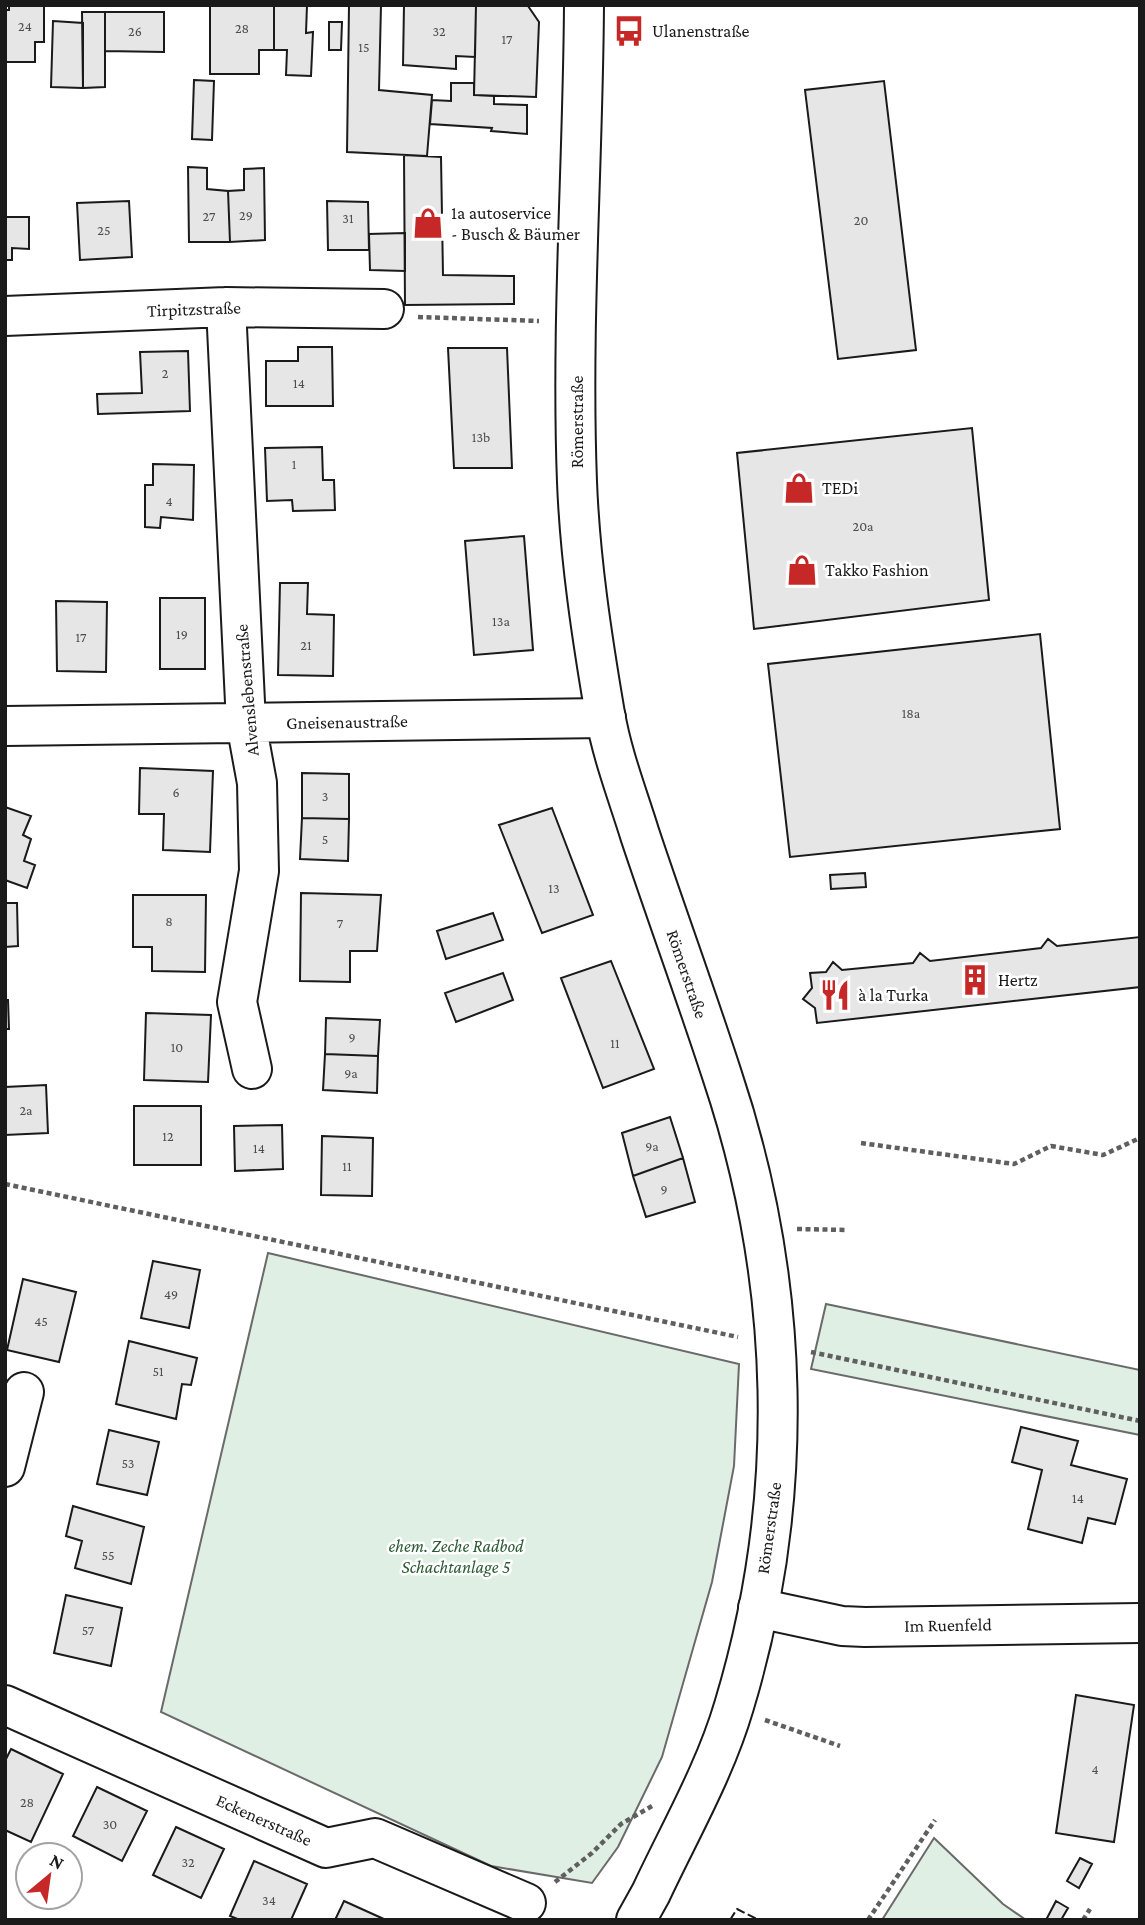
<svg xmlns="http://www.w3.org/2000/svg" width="1145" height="1925" font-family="'Crimson Pro',serif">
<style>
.green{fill:#e0efe3;stroke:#6a6a6a;stroke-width:2}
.building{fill:#e6e6e6;stroke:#1a1a1a;stroke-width:2}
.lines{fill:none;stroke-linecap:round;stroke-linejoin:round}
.minor-casing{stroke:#1a1a1a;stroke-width:42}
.major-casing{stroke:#1a1a1a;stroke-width:42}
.path{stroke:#5f5f5f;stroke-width:4.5;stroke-dasharray:5 3.5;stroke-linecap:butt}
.minor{stroke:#fff;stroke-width:38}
.major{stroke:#fff;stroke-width:38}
.fence{stroke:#1a1a1a;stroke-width:2;stroke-dasharray:9 3.5;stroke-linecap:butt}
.labels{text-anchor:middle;stroke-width:5;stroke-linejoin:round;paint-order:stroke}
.number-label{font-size:14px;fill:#4d4d4d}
.poi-label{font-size:18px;fill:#1a1a1a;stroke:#fff;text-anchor:start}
.street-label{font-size:18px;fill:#1a1a1a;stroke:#fff}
.park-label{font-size:18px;font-style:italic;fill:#2b5a34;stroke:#fff}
</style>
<rect width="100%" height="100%" fill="#fff"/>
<path class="green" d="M 268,1253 L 739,1364 L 734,1466 L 712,1582 L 662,1757 L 618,1847 L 592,1883 L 491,1866 L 161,1712 Z
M 826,1304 L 1140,1370 L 1140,1435 L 811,1369 Z
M 934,1838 L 1003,1904 L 1026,1920 L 882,1920 Z"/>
<path class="building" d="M 9,5 L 44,5 L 44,42 L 35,42 L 35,62 L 5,62 L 5,10 L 9,10 Z
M 210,5 L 274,5 L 274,50 L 259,50 L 259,74 L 210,74 Z
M 274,5 L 307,5 L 306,33 L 313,32 L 311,76 L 286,75 L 287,50 L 274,50 Z
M 349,5 L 381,5 L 379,90 L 432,95 L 427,156 L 347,152 Z
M 404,5 L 476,5 L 475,57 L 456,56 L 456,69 L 403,65 Z
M 476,5 L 528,6 L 539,22 L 536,97 L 474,95 Z
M 82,12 L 105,12 L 105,87 L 83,88 Z
M 105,12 L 164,12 L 164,52 L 105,51 Z
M 53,21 L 83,23 L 83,88 L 51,87 Z
M 329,22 L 342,22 L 341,50 L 329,50 Z
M 194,80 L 214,81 L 212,140 L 192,139 Z
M 884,81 L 916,350 L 838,359 L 805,90 Z
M 451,83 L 474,83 L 474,95 L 494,96 L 494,104 L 527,105 L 527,134 L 491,131 L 492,128 L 430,124 L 432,100 L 451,101 Z
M 404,155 L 441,157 L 443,275 L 514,276 L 514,304 L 405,305 Z
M 188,167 L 207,168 L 207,189 L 228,191 L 230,242 L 189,242 Z
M 264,168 L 265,240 L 230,242 L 228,191 L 244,190 L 244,169 Z
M 129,201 L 132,257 L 80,260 L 77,203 Z
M 327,201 L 368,202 L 369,250 L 328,250 Z
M 5,217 L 29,217 L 29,249 L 12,248 L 12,260 L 5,260 Z
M 405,233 L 405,271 L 370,270 L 369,234 Z
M 298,347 L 332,347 L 333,406 L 266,406 L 266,361 L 298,361 Z
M 448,348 L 507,348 L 512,468 L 454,468 Z
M 188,351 L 190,411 L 98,414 L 97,394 L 142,393 L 140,352 Z
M 972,428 L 989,600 L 754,629 L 737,453 Z
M 322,447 L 323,480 L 334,480 L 335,510 L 293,511 L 292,500 L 267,501 L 265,448 Z
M 153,464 L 194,465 L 193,520 L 161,517 L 160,528 L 145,527 L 145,485 L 153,485 Z
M 524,536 L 533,650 L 474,655 L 465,541 Z
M 280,583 L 308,583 L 307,614 L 334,615 L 333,676 L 278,675 Z
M 160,598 L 205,598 L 205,669 L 160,669 Z
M 56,601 L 107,602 L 106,672 L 57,671 Z
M 1040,634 L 1060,829 L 790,857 L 768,664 Z
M 140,768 L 213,771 L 210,852 L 163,850 L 164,814 L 139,814 Z
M 302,773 L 349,774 L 349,819 L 302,818 Z
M 5,807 L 31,816 L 23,835 L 31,839 L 24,861 L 35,865 L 27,888 L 5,880 Z
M 552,808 L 593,915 L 542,933 L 499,825 Z
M 302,818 L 349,819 L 348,861 L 300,859 Z
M 865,873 L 866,887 L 831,889 L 830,875 Z
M 301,893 L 381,895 L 377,951 L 350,951 L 350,982 L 300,981 Z
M 133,895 L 206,895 L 205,972 L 152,971 L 152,947 L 133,947 Z
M 5,903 L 17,903 L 18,946 L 5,947 Z
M 493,913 L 503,940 L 446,959 L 437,931 Z
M 1140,937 L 1140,987 L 817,1023 L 815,1008 L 803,999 L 812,988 L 810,973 L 826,972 L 833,962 L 842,970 L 913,963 L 920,953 L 930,961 L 1041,948 L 1048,939 L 1057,946 Z
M 611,961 L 654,1069 L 603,1088 L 561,978 Z
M 503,973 L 513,1000 L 456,1022 L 445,993 Z
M 5,1000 L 8,1000 L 9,1029 L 5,1029 Z
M 146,1013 L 211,1015 L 208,1082 L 144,1080 Z
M 326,1018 L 380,1020 L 378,1056 L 325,1054 Z
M 325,1054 L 378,1056 L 377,1093 L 323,1090 Z
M 46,1085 L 48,1133 L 5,1135 L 5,1087 Z
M 134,1106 L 201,1106 L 201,1165 L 134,1165 Z
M 670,1117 L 683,1158 L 633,1176 L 622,1133 Z
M 282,1125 L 283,1169 L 235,1171 L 234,1126 Z
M 322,1136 L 373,1138 L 372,1196 L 321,1195 Z
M 683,1158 L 695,1202 L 646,1217 L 633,1176 Z
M 153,1261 L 200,1270 L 189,1328 L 141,1318 Z
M 23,1279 L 76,1292 L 59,1362 L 7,1350 Z
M 129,1341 L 197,1358 L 191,1385 L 182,1384 L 176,1419 L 116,1404 Z
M 1021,1427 L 1078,1441 L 1071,1465 L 1127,1479 L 1115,1524 L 1088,1518 L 1082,1543 L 1028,1529 L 1042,1470 L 1012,1462 Z
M 109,1430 L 159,1442 L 147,1495 L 97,1484 Z
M 73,1506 L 144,1527 L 131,1584 L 75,1568 L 82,1541 L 66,1536 Z
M 66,1595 L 122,1608 L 111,1666 L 54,1653 Z
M 1076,1695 L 1134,1705 L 1114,1842 L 1056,1833 Z
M 11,1749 L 63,1774 L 31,1842 L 5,1830 L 5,1761 Z
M 97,1787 L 147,1811 L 122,1861 L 73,1836 Z
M 176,1827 L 224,1849 L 201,1898 L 153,1875 Z
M 1080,1858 L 1092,1864 L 1079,1888 L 1067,1881 Z
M 254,1861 L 307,1884 L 291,1920 L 240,1920 L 230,1916 Z
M 344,1901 L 386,1920 L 335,1920 Z
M 1056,1901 L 1068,1908 L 1061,1920 L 1046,1920 Z"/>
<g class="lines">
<defs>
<path id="minor" d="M 226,307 L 246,723 L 257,783 L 259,871 L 237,1002 L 252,1069
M 5,316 L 226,307 L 384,309
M 5,726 L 606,718
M 5,1467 L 24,1392
M 758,1608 L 842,1626 L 865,1627 L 1140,1623
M 5,1705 L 326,1848 L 375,1838 L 526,1903"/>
<path id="major" d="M 584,5 C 583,164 571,323 577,482 C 580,559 592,638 605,714 C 612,755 628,796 640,835 C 667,916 696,995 722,1075 C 791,1281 797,1498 734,1706 C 715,1771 679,1833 651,1893 L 636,1920"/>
</defs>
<use href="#minor" class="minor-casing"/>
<use href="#major" class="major-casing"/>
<path class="path" d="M 418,317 L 539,321
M 861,1143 L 1014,1164 L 1051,1146 L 1103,1155 L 1140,1138
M 5,1184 L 738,1337
M 797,1229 L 848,1230
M 811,1352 L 1140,1421
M 765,1720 L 840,1746
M 555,1882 L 592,1853 L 621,1824 L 652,1806
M 868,1920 L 935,1820
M 1083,1920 L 1090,1909"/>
<use href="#minor" class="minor"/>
<use href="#major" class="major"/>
<path class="fence" d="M 730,1920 L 737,1909 L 759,1920"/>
</g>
<defs>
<symbol id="bus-bare" viewBox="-9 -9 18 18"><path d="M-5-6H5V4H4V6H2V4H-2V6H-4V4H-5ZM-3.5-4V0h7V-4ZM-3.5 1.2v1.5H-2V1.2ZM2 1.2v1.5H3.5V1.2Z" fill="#c62828" stroke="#fff" stroke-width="2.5" paint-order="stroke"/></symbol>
<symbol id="shop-bare" viewBox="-9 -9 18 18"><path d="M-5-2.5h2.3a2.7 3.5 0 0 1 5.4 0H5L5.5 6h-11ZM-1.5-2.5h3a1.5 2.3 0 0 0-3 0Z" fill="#c62828" stroke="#fff" stroke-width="2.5" paint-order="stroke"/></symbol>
<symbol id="building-bare" viewBox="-9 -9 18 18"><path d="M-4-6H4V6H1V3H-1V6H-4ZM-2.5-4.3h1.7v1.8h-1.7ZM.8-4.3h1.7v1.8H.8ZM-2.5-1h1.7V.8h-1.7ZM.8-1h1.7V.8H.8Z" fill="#c62828" stroke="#fff" stroke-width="2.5" paint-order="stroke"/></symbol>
<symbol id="restaurant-bare" viewBox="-9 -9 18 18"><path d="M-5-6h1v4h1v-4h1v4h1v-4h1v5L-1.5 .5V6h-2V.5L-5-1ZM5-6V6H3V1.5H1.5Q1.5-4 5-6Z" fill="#c62828" stroke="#fff" stroke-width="2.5" paint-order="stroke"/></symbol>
</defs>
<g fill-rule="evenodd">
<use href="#bus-bare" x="607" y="9" width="44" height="44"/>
<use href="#shop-bare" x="406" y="201" width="44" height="44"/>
<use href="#shop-bare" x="777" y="466" width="44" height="44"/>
<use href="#shop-bare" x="780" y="548" width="44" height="44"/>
<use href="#building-bare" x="953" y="958" width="44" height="44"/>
<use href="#restaurant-bare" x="813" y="973" width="44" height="44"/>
</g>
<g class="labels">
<g class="number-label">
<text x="25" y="31">24</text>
<text x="242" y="33">28</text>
<text x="135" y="36">26</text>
<text x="439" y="36">32</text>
<text x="507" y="44">17</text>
<text x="364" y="52">15</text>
<text x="246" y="220">29</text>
<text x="209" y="221">27</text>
<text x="348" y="223">31</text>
<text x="861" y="225">20</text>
<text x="104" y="235">25</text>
<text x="165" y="378">2</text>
<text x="299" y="388">14</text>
<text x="481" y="442">13b</text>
<text x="294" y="469">1</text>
<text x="169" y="506">4</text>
<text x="863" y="531">20a</text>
<text x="501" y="626">13a</text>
<text x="182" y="639">19</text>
<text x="81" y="642">17</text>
<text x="306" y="650">21</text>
<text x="911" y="718">18a</text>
<text x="176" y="797">6</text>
<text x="325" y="801">3</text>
<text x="325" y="844">5</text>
<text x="554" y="893">13</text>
<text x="169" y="926">8</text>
<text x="340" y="928">7</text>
<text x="352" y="1042">9</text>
<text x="615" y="1048">11</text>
<text x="177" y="1052">10</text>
<text x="351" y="1078">9a</text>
<text x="26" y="1115">2a</text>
<text x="168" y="1141">12</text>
<text x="652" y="1151">9a</text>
<text x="259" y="1153">14</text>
<text x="347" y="1171">11</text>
<text x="664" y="1194">9</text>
<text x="171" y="1299">49</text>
<text x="41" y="1326">45</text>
<text x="158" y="1376">51</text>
<text x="128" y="1468">53</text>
<text x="1078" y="1503">14</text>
<text x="108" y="1560">55</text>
<text x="88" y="1635">57</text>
<text x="1095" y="1774">4</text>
<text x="27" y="1807">28</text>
<text x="110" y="1829">30</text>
<text x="188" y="1867">32</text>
<text x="269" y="1905">34</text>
</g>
<g class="poi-label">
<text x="652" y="37">Ulanenstraße</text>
<text x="451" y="219">1a autoservice<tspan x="451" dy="21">- Busch &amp; Bäumer</tspan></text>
<text x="822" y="494">TEDi</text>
<text x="825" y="576">Takko Fashion</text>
<text x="998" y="986">Hertz</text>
<text x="858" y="1001">à la Turka</text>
</g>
<g class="street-label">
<text transform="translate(194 309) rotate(-2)" y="6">Tirpitzstraße</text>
<text transform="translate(577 422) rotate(-90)" y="6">Römerstraße</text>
<text transform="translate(247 690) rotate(-95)" y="6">Alvenslebenstraße</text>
<text transform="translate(347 722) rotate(-1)" y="6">Gneisenaustraße</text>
<text transform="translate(687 974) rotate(71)" y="6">Römerstraße</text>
<text transform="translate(769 1528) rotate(-82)" y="6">Römerstraße</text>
<text transform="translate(948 1625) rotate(-1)" y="6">Im Ruenfeld</text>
<text transform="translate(264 1820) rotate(24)" y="6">Eckenerstraße</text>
</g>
<g class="park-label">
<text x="456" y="1552">ehem. Zeche Radbod<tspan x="456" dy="21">Schachtanlage 5</tspan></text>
</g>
</g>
<rect width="1145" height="1925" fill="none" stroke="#1a1a1a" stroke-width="14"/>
<g transform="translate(49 1876) rotate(29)"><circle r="33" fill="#ffffff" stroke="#a3a3a3" stroke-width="2"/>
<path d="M0-5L12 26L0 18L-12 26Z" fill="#c62828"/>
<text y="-10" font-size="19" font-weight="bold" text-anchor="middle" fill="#1a1a1a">N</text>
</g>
</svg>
